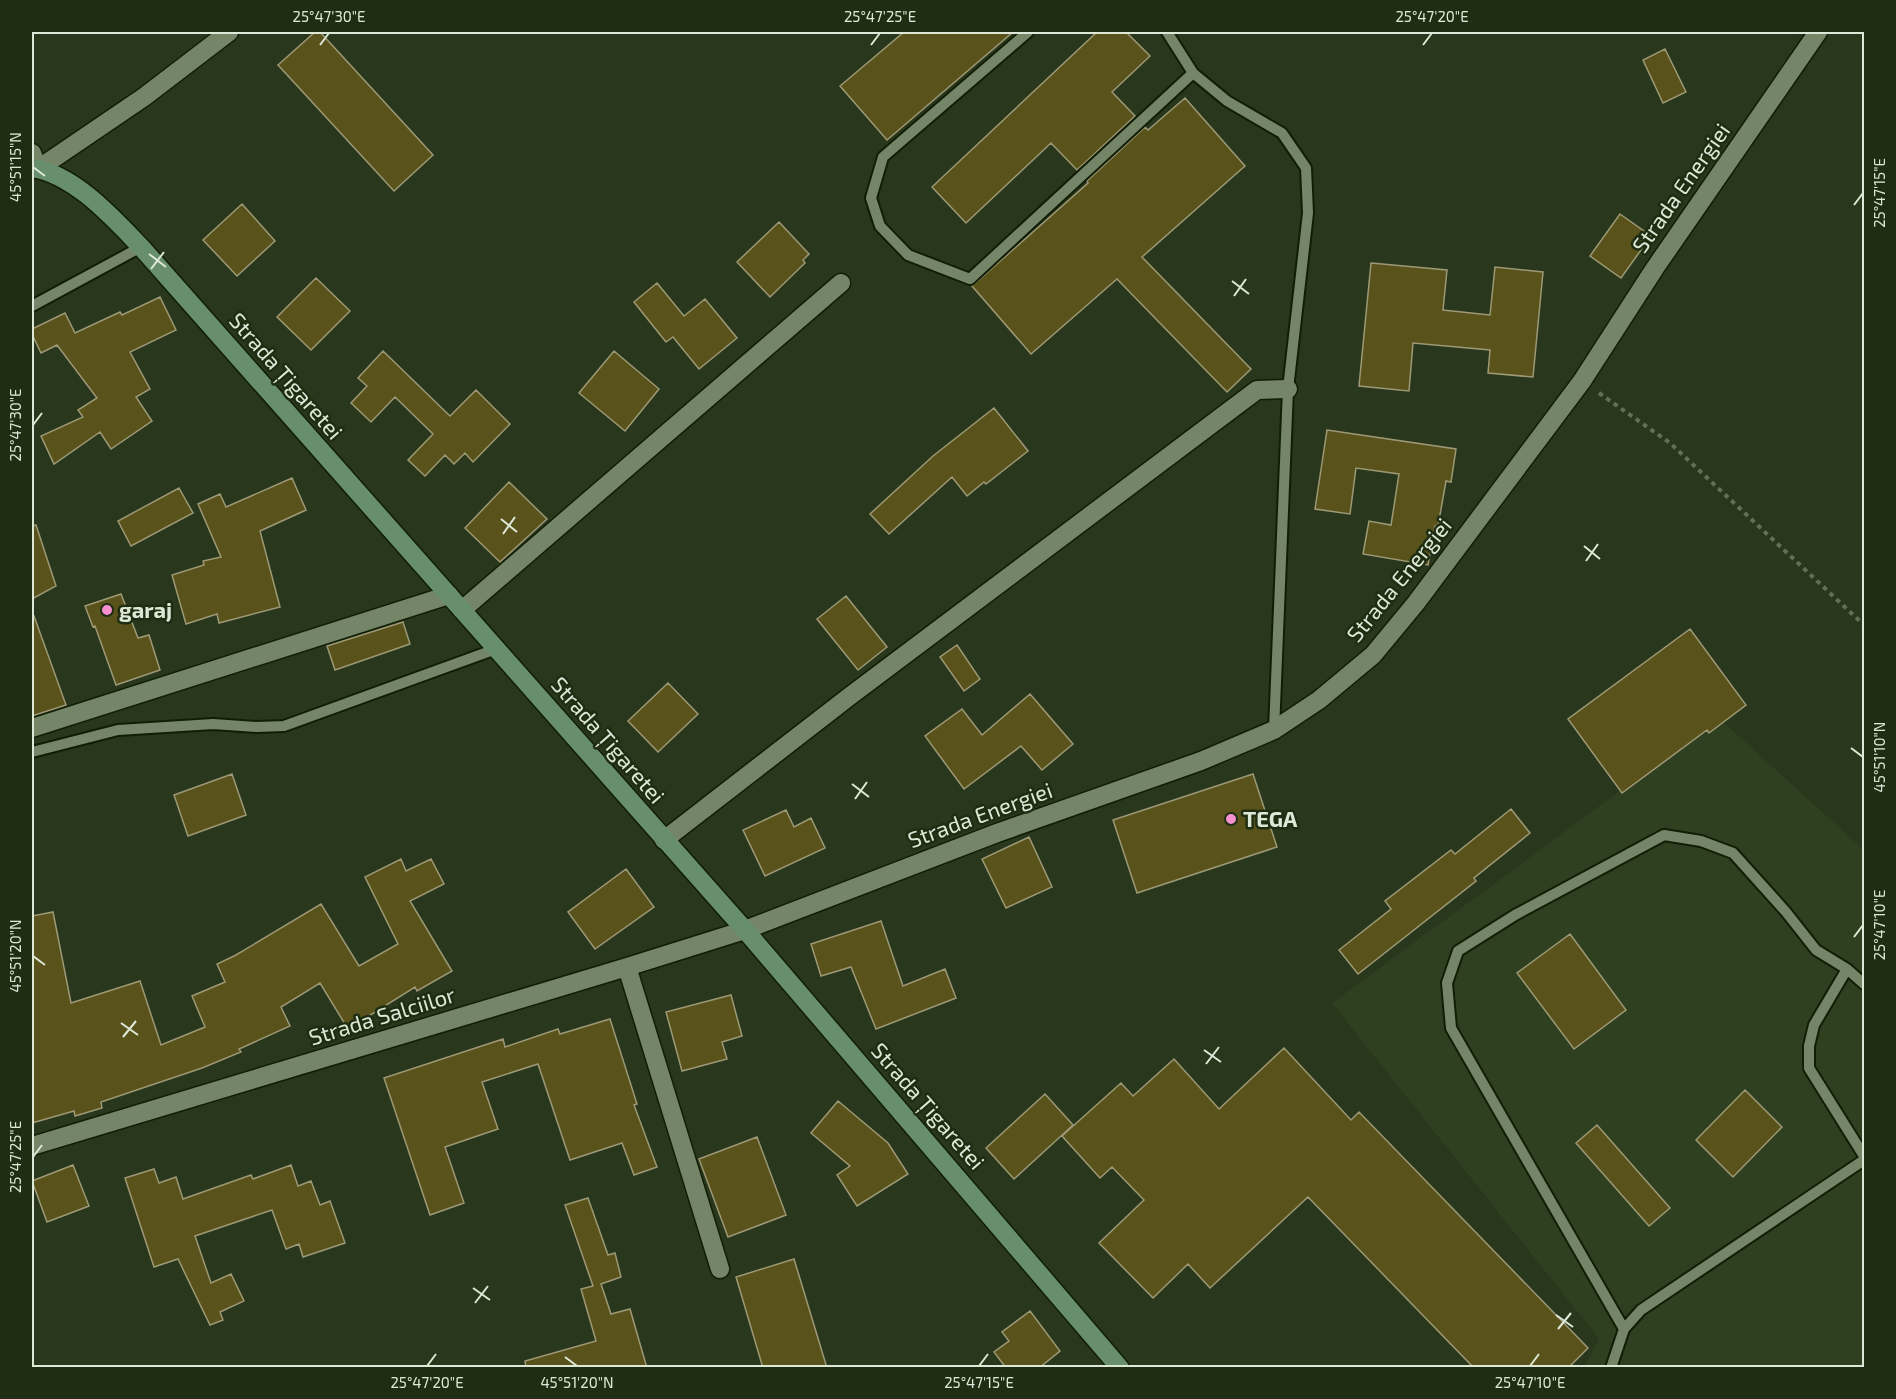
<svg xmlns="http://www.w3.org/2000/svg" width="1896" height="1399" font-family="'Exo 2',sans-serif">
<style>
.built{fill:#2e401f}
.building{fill:#59521b;stroke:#9d9976;stroke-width:1.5}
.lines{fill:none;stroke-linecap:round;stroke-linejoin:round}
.lane-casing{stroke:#111e05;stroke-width:14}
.street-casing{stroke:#111e05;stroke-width:21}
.secondary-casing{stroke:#111e05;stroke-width:21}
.path{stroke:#637058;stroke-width:4;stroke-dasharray:4.5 4.5;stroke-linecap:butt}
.lane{stroke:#758668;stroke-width:10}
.street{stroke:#758668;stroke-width:18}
.secondary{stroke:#688f6d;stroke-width:18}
.ticks{fill:none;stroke:#dee8d7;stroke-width:2}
.poi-dot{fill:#f690cf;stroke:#1f2d13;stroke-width:2}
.labels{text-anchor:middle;stroke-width:5;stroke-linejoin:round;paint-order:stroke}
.street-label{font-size:22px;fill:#dee8d7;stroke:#1f2d13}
.poi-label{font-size:22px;font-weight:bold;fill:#dee8d7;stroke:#1f2d13;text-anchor:start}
.neatline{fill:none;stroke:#dee8d7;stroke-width:2}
.ticks-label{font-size:15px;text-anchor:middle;fill:#dee8d7}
</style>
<rect width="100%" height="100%" fill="#29371c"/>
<path class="built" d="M 1719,718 L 1864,850 L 1864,1367 L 1584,1367 L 1599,1339 L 1332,1003 Z"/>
<path class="building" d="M 315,32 L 320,32 L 433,155 L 394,191 L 278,65 Z
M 904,32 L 1013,32 L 887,140 L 840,86 Z
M 1097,32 L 1126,32 L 1150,56 L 1112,92 L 1135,116 L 1077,170 L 1051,143 L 966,223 L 932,187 Z
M 1665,49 L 1686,92 L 1663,103 L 1643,60 Z
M 1185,98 L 1245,166 L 1142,257 L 1251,369 L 1227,392 L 1117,279 L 1031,354 L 972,286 L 1088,183 L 1087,181 L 1145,127 L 1148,130 Z
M 242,204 L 275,241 L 237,276 L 203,240 Z
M 1620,214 L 1651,236 L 1621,278 L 1590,256 Z
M 779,222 L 809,254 L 803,260 L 805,263 L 770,297 L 737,262 Z
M 1371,263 L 1447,270 L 1443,310 L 1490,315 L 1495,267 L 1543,272 L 1533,377 L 1488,373 L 1490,350 L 1413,343 L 1409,391 L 1359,386 Z
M 316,278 L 350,311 L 311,350 L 277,317 Z
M 657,283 L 684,316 L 705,299 L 737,338 L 699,369 L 673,337 L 666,342 L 634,302 Z
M 160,297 L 176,330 L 130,352 L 150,389 L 136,397 L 152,421 L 111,449 L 100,432 L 54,464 L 41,436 L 83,417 L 78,410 L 97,398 L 57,345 L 41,353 L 32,334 L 32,329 L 65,313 L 75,333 L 120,312 L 122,315 Z
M 383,351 L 450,416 L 476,390 L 510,424 L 473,462 L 465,453 L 454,464 L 445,455 L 425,476 L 408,460 L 433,434 L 395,397 L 371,422 L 351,403 L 367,386 L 358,378 Z
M 614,351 L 659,389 L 625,431 L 579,393 Z
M 994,408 L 1028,451 L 986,484 L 984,482 L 967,496 L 952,477 L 889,534 L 870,514 L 933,456 Z
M 1327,430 L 1456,449 L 1451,482 L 1446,481 L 1438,526 L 1435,526 L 1428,565 L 1363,554 L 1369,521 L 1391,525 L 1399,474 L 1356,468 L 1350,514 L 1315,509 Z
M 292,478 L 306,510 L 260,531 L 280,607 L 219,623 L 217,614 L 186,624 L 172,575 L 204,565 L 203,561 L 221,557 L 198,504 L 220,494 L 226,507 Z
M 509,482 L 547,519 L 500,562 L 465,528 Z
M 179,488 L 193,513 L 131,546 L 118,521 Z
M 36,525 L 56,586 L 32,599 L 32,526 Z
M 121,594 L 138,638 L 149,635 L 160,670 L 116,685 L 95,626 L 93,627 L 85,606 Z
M 846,596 L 887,647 L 858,670 L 817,619 Z
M 34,616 L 66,705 L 32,716 L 32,617 Z
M 403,622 L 410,644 L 335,670 L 327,646 Z
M 1690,629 L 1746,705 L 1709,733 L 1707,730 L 1622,793 L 1568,719 Z
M 957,645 L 980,679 L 964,691 L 940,657 Z
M 668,683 L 698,714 L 658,752 L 628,721 Z
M 1030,694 L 1073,744 L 1042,770 L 1021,746 L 964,789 L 925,736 L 962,709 L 982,735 Z
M 232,774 L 246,815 L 188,836 L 174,795 Z
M 1253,774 L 1277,847 L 1137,893 L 1113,820 Z
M 1511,809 L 1530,833 L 1474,878 L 1476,881 L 1358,974 L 1339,950 L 1391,909 L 1385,901 L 1451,850 L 1455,854 Z
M 786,810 L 794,827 L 811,818 L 825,848 L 765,876 L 743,830 Z
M 1029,837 L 1052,887 L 1006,908 L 982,859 Z
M 401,859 L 406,871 L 431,859 L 444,884 L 410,901 L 452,971 L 417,991 L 415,987 L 348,1029 L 320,983 L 281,1007 L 290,1026 L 239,1049 L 241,1052 L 202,1068 L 101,1102 L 102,1108 L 75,1116 L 74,1111 L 32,1123 L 32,916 L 53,912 L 71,1003 L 140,981 L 161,1045 L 205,1027 L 192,996 L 225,982 L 217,964 L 236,955 L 321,904 L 359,966 L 398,944 L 365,877 Z
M 626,869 L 654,907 L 595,949 L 568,912 Z
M 881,921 L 903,986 L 945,969 L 956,998 L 876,1029 L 851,967 L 821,976 L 811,944 Z
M 1570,934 L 1626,1010 L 1574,1049 L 1517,973 Z
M 731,995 L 742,1036 L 722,1042 L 727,1059 L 682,1071 L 666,1012 Z
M 610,1019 L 637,1104 L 634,1105 L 657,1167 L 634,1175 L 622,1143 L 570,1160 L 538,1064 L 482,1082 L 498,1129 L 445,1147 L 464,1203 L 430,1215 L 384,1078 L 503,1039 L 505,1047 L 558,1029 L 560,1034 Z
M 1284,1048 L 1351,1120 L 1359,1112 L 1588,1348 L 1568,1368 L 1474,1368 L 1308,1197 L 1210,1288 L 1188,1264 L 1153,1298 L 1099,1243 L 1144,1200 L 1112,1167 L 1100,1178 L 1062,1136 L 1121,1083 L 1133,1096 L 1174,1059 L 1219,1109 Z
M 1745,1090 L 1782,1127 L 1733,1177 L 1696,1140 Z
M 1045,1094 L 1073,1125 L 1014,1179 L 986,1148 Z
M 838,1101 L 888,1143 L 908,1174 L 857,1206 L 837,1175 L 850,1166 L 811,1133 Z
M 1597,1125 L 1670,1208 L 1649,1226 L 1576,1143 Z
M 757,1137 L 786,1215 L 728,1237 L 699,1159 Z
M 73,1165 L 89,1206 L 47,1222 L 32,1181 Z
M 291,1165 L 298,1186 L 311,1181 L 320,1205 L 330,1201 L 345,1243 L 303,1257 L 299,1244 L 286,1249 L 272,1210 L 195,1236 L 211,1283 L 231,1274 L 244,1301 L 220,1312 L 223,1320 L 210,1325 L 178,1259 L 154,1267 L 125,1178 L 154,1169 L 159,1183 L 176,1177 L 183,1199 L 251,1175 L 253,1179 Z
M 588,1198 L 608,1255 L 615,1253 L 621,1277 L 601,1284 L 611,1314 L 630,1309 L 647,1368 L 526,1368 L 525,1361 L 596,1341 L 581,1289 L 593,1286 L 565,1205 Z
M 794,1259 L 827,1368 L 763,1368 L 736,1277 Z
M 1030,1311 L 1060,1351 L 1039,1368 L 1006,1368 L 994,1352 L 1009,1341 L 1002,1332 Z"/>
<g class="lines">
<defs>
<path id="lane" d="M 1028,32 L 883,157 L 871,198 L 880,226 L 908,255 L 970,279 L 1193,73
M 1167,32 L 1193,73 L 1227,101 L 1282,133 L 1306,168 L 1308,213 L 1288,389 L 1274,730
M 32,306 L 141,247
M 32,752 L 118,730 L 213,724 L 257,727 L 284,726 L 496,649
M 1847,969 L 1814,1025 L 1809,1046 L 1809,1068 L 1864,1156
M 1624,1329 L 1451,1028 L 1447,983 L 1458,951 L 1515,915 L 1664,835 L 1701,841 L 1733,853 L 1786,912 L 1816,950 L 1847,969 L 1864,984
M 1611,1368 L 1624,1329 L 1641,1310 L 1864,1160"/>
<path id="street" d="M 32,153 L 38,169 L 144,97 L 229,32
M 462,610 L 841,283
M 32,728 L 449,595
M 664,840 L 850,696 L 1257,390 L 1288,389
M 627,967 L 720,1269
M 32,1146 L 627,967 L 745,930 L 997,833 L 1201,761 L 1274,730 L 1319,700 L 1373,655 L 1416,603 L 1582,381 L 1655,268 L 1818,32"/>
<path id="secondary" d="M 32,168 C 74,174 113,218 141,247 L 745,930 L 1120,1368"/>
</defs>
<use href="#lane" class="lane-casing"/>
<use href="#street" class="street-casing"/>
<use href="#secondary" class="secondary-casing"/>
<path class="path" d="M 1599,393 L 1670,443 L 1864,625"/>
<use href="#lane" class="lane"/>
<use href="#street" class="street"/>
<use href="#secondary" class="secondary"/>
</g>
<path class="ticks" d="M 320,45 L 329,33M 871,45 L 880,33M 1423,45 L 1432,33M 33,167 L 45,176M 1854,205 L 1863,193M 149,254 L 166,267M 151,269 L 164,252M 1232,281 L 1249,294M 1234,296 L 1246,279M 33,425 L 42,413M 501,519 L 517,532M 503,534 L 515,517M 1584,546 L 1600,559M 1586,561 L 1598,544M 1851,748 L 1863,757M 852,784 L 869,797M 855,799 L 867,782M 1854,937 L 1863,925M 33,956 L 45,965M 121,1023 L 138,1035M 123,1037 L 136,1021M 1204,1050 L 1221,1062M 1206,1064 L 1219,1047M 33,1157 L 42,1145M 473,1288 L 490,1300M 475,1303 L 488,1286M 1556,1315 L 1573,1327M 1558,1329 L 1571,1313M 565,1357 L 577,1366M 427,1366 L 436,1354M 979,1366 L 988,1354M 1530,1366 L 1539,1354"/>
<g class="poi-dot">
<circle cx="107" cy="610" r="6"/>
<circle cx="1231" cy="819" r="6"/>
</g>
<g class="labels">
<g class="street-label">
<text transform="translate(1681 188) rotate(-55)" y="8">Strada Energiei</text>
<text transform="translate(286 376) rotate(49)" y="8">Strada Țigaretei</text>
<text transform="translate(1399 580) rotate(-51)" y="8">Strada Energiei</text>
<text transform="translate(608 740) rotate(49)" y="8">Strada Țigaretei</text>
<text transform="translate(980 815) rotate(-20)" y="8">Strada Energiei</text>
<text transform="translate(382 1016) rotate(-17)" y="8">Strada Salciilor</text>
<text transform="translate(928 1106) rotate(49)" y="8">Strada Țigaretei</text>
</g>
<g class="poi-label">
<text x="119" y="618">garaj</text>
<text x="1243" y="827">TEGA</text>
</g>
</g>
<rect width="1896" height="1399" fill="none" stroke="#1f2d13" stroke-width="66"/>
<rect x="33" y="33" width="1830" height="1333" class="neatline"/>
<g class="ticks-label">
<text x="329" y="22">25°47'30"E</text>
<text x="880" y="22">25°47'25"E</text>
<text x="1432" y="22">25°47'20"E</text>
<text transform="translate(16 167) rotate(-90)" y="5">45°51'15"N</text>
<text transform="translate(1880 193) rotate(-90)" y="5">25°47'15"E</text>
<text transform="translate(16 425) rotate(-90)" y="5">25°47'30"E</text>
<text transform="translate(1880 757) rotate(-90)" y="5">45°51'10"N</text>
<text transform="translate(1880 925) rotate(-90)" y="5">25°47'10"E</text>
<text transform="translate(16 956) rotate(-90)" y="5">45°51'20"N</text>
<text transform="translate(16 1157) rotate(-90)" y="5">25°47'25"E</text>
<text x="427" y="1388">25°47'20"E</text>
<text x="577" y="1388">45°51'20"N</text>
<text x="979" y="1388">25°47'15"E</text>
<text x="1530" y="1388">25°47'10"E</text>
</g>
</svg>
